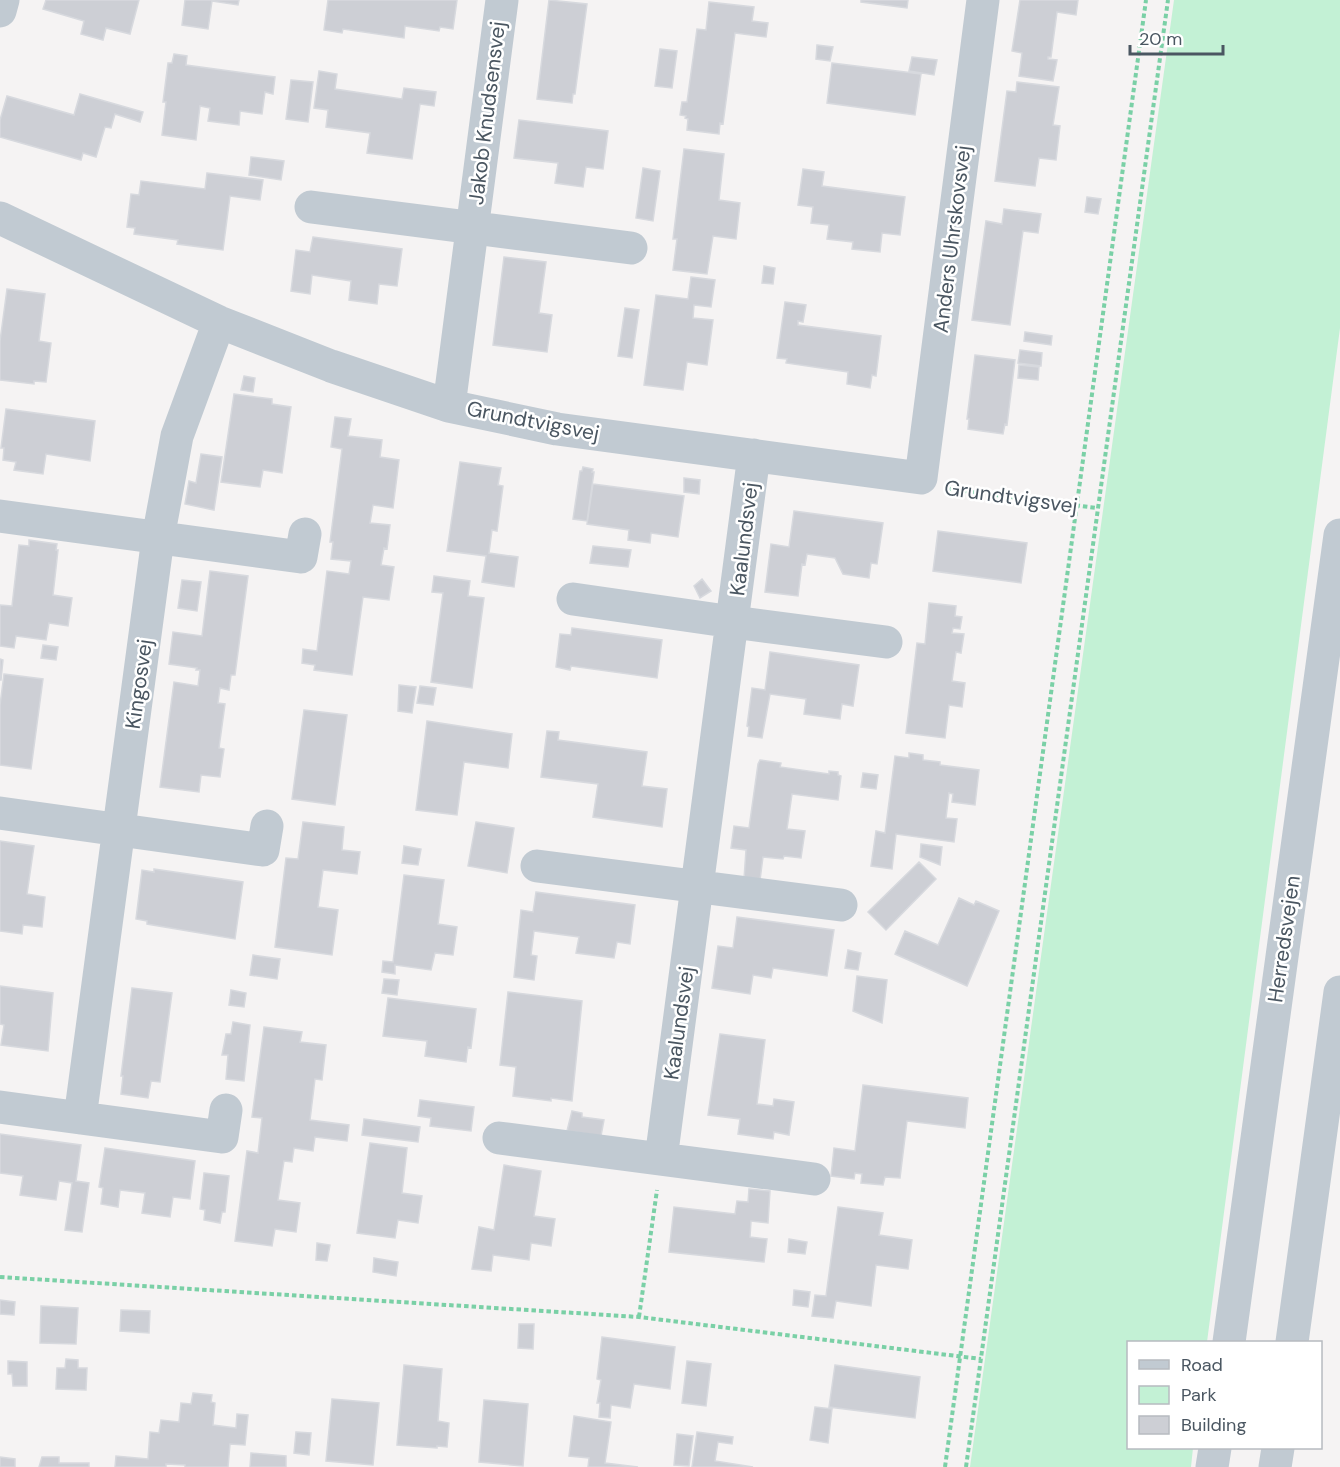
<svg xmlns="http://www.w3.org/2000/svg" width="1340" height="1467" font-family="'DM Sans',sans-serif">
<style>
.green{fill:#c3f1d5}
.building{fill:#cdcfd5;stroke:#d7d9de;stroke-width:1.5}
.lines{fill:none;stroke-linecap:round;stroke-linejoin:round}
.path{stroke:#7ad0a6;stroke-width:4;stroke-dasharray:4.5 3;stroke-linecap:butt}
.minor{stroke:#c1cad2;stroke-width:33}
.tertiary{stroke:#c1cad2;stroke-width:33}
.labels{text-anchor:middle;stroke-width:5;stroke-linejoin:round;paint-order:stroke}
.street-label{font-size:21px;fill:#4a5661;stroke:#fff}
</style>
<rect width="100%" height="100%" fill="#f5f3f3"/>
<path class="green" d="M 1174,0 L 1340,0 L 1340,328 L 1207,1342 L 1128,1342 L 1128,1448 L 1193,1448 L 1191,1467 L 970,1467 Z"/>
<path class="building" d="M 46,0 L 139,0 L 130,34 L 106,28 L 103,40 L 81,34 L 84,21 L 43,9 Z
M 185,0 L 239,0 L 238,5 L 212,1 L 208,29 L 182,25 Z
M 328,0 L 457,0 L 453,29 L 440,27 L 439,31 L 405,26 L 404,38 L 343,29 L 342,33 L 324,30 Z
M 549,0 L 587,4 L 575,94 L 573,94 L 572,103 L 537,99 Z
M 861,0 L 908,0 L 907,8 L 861,2 Z
M 1020,0 L 1078,0 L 1076,15 L 1057,12 L 1051,57 L 1048,57 L 1048,59 L 1057,60 L 1053,81 L 1019,76 L 1022,53 L 1012,51 Z
M 709,2 L 754,7 L 752,21 L 768,23 L 766,37 L 735,33 L 723,124 L 720,123 L 719,134 L 687,130 L 688,119 L 685,118 L 686,116 L 680,115 L 682,102 L 687,102 L 697,29 L 706,30 Z
M 817,45 L 833,47 L 830,61 L 816,59 Z
M 660,49 L 677,51 L 672,88 L 655,86 Z
M 174,54 L 187,56 L 186,65 L 275,77 L 273,94 L 265,92 L 262,114 L 240,111 L 239,125 L 208,121 L 210,108 L 200,106 L 196,140 L 162,135 L 166,102 L 163,102 L 168,63 L 172,63 Z
M 912,57 L 937,60 L 934,75 L 909,71 Z
M 832,63 L 921,74 L 915,115 L 827,103 Z
M 319,71 L 337,74 L 335,89 L 402,99 L 404,88 L 436,92 L 434,106 L 420,104 L 412,159 L 367,153 L 370,133 L 326,127 L 328,110 L 314,108 Z
M 291,80 L 313,82 L 308,122 L 286,119 Z
M 1017,82 L 1059,87 L 1053,125 L 1060,126 L 1056,160 L 1039,158 L 1035,186 L 995,181 L 1007,91 L 1016,92 Z
M 80,94 L 143,112 L 140,122 L 115,114 L 111,128 L 105,127 L 96,157 L 83,153 L 81,160 L 0,137 L 0,120 L 7,96 L 74,115 Z
M 519,120 L 608,131 L 603,169 L 586,167 L 583,187 L 555,183 L 558,163 L 514,158 Z
M 684,149 L 724,154 L 719,200 L 740,203 L 736,239 L 713,236 L 707,274 L 673,270 L 677,239 L 673,239 Z
M 251,157 L 284,161 L 281,180 L 249,175 Z
M 643,168 L 660,171 L 653,221 L 636,218 Z
M 803,169 L 824,172 L 822,186 L 905,197 L 900,235 L 882,233 L 880,252 L 852,249 L 853,242 L 827,239 L 829,225 L 811,223 L 813,207 L 798,205 Z
M 207,173 L 263,180 L 260,200 L 230,196 L 223,250 L 177,244 L 178,240 L 134,234 L 135,228 L 127,227 L 131,194 L 139,195 L 141,181 L 205,189 Z
M 1087,197 L 1101,199 L 1098,214 L 1085,212 Z
M 1004,209 L 1041,214 L 1038,233 L 1023,231 L 1010,325 L 972,320 L 986,221 L 1002,224 Z
M 313,237 L 402,249 L 397,286 L 379,284 L 377,304 L 349,300 L 351,281 L 312,275 L 310,294 L 291,291 L 296,250 L 310,252 Z
M 504,257 L 546,262 L 539,313 L 552,315 L 547,352 L 493,345 Z
M 764,266 L 775,268 L 773,284 L 762,283 Z
M 691,277 L 715,280 L 711,307 L 694,305 L 693,318 L 713,320 L 707,365 L 687,362 L 683,390 L 644,385 L 656,295 L 688,299 Z
M 7,289 L 45,294 L 39,341 L 51,343 L 46,382 L 34,381 L 34,384 L 0,380 L 0,341 Z
M 785,302 L 806,305 L 803,322 L 798,321 L 798,325 L 881,336 L 876,376 L 872,375 L 870,388 L 847,384 L 848,372 L 786,363 L 787,359 L 777,358 Z
M 625,308 L 639,310 L 632,358 L 618,356 Z
M 1025,332 L 1052,336 L 1051,345 L 1024,341 Z
M 1020,350 L 1042,353 L 1041,366 L 1018,363 Z
M 975,355 L 1015,360 L 1007,425 L 1005,424 L 1003,434 L 968,429 L 969,419 L 967,419 Z
M 1019,365 L 1039,367 L 1038,380 L 1018,378 Z
M 244,376 L 255,378 L 253,392 L 241,390 Z
M 234,394 L 272,399 L 272,404 L 291,407 L 282,473 L 263,470 L 260,487 L 221,482 Z
M 6,409 L 95,421 L 90,461 L 46,454 L 43,474 L 14,470 L 16,462 L 3,460 L 4,448 L 1,448 Z
M 335,417 L 351,419 L 348,436 L 382,440 L 380,457 L 399,460 L 393,508 L 373,505 L 370,523 L 390,525 L 387,549 L 384,548 L 381,565 L 394,567 L 389,600 L 363,597 L 352,675 L 314,670 L 315,665 L 302,663 L 303,649 L 317,651 L 327,571 L 349,574 L 351,561 L 331,559 L 333,542 L 330,542 L 342,449 L 331,447 Z
M 201,454 L 222,457 L 214,510 L 185,504 L 189,481 L 196,483 Z
M 460,462 L 501,468 L 498,485 L 503,486 L 497,531 L 492,530 L 489,553 L 518,557 L 514,587 L 482,582 L 486,556 L 447,551 Z
M 583,467 L 593,469 L 592,472 L 594,472 L 587,521 L 573,519 L 580,471 L 582,471 Z
M 684,478 L 700,480 L 699,494 L 684,492 Z
M 593,484 L 684,496 L 678,537 L 651,533 L 650,543 L 628,540 L 629,530 L 587,524 Z
M 794,511 L 883,523 L 877,564 L 871,563 L 869,578 L 843,574 L 835,558 L 807,554 L 805,565 L 802,564 L 798,596 L 765,592 L 771,544 L 789,547 Z
M 938,531 L 1027,543 L 1021,583 L 933,571 Z
M 29,540 L 57,544 L 56,550 L 58,550 L 53,595 L 72,598 L 68,626 L 49,623 L 46,640 L 16,636 L 14,648 L 0,646 L 0,605 L 12,606 L 19,545 L 29,546 Z
M 593,546 L 631,550 L 628,567 L 590,563 Z
M 210,571 L 248,576 L 235,675 L 231,675 L 229,690 L 220,688 L 218,703 L 225,704 L 219,748 L 224,749 L 220,777 L 201,775 L 199,792 L 160,787 L 174,682 L 198,686 L 200,670 L 196,670 L 197,668 L 169,664 L 173,632 L 202,636 Z
M 434,576 L 470,581 L 468,596 L 484,598 L 472,688 L 431,682 L 443,593 L 432,592 Z
M 702,579 L 711,591 L 700,598 L 694,586 Z
M 182,580 L 201,582 L 197,611 L 178,608 Z
M 929,603 L 956,606 L 955,616 L 962,617 L 960,629 L 953,628 L 952,633 L 964,634 L 961,653 L 956,652 L 952,681 L 965,683 L 962,707 L 949,705 L 945,738 L 906,733 L 917,643 L 925,644 Z
M 572,628 L 662,640 L 657,678 L 571,666 L 570,670 L 556,667 L 560,634 L 571,635 Z
M 43,645 L 58,647 L 56,660 L 41,658 Z
M 770,652 L 859,665 L 853,706 L 842,704 L 840,719 L 804,714 L 806,699 L 770,694 L 762,738 L 748,736 L 749,727 L 747,726 L 752,688 L 765,690 Z
M 0,659 L 3,660 L 1,680 L 0,680 Z
M 4,674 L 43,679 L 31,769 L 0,765 L 0,705 Z
M 399,685 L 416,687 L 412,713 L 398,711 Z
M 420,686 L 436,688 L 433,705 L 417,703 Z
M 304,710 L 347,715 L 335,805 L 292,799 Z
M 427,721 L 512,734 L 508,768 L 464,762 L 457,815 L 416,810 Z
M 547,731 L 559,732 L 558,740 L 647,752 L 642,786 L 667,789 L 662,827 L 593,817 L 598,784 L 541,777 Z
M 909,753 L 923,755 L 923,760 L 940,762 L 940,765 L 979,770 L 975,805 L 952,802 L 953,794 L 949,793 L 946,818 L 957,819 L 954,842 L 896,834 L 892,869 L 871,866 L 876,831 L 885,833 L 895,756 L 909,758 Z
M 760,760 L 781,763 L 780,767 L 829,774 L 829,771 L 838,772 L 838,775 L 841,776 L 838,800 L 792,794 L 787,829 L 805,831 L 801,858 L 784,856 L 783,859 L 763,857 L 760,880 L 744,879 L 746,850 L 731,848 L 734,826 L 749,828 L 758,764 Z
M 863,773 L 878,775 L 876,789 L 861,787 Z
M 303,822 L 344,827 L 342,850 L 360,852 L 357,874 L 323,870 L 318,907 L 338,910 L 332,955 L 275,947 L 286,858 L 298,859 Z
M 476,822 L 514,828 L 507,873 L 468,866 Z
M 0,841 L 34,846 L 27,894 L 45,897 L 42,927 L 23,925 L 22,934 L 0,931 Z
M 921,844 L 942,847 L 940,865 L 920,857 Z
M 404,846 L 421,849 L 418,865 L 402,863 Z
M 919,862 L 936,879 L 886,930 L 868,912 Z
M 154,869 L 243,882 L 235,939 L 147,924 L 147,921 L 136,919 L 142,870 L 154,872 Z
M 404,875 L 444,880 L 438,924 L 457,927 L 453,955 L 435,953 L 431,970 L 395,965 L 395,974 L 382,972 L 383,961 L 393,962 Z
M 536,892 L 635,905 L 630,944 L 617,942 L 614,958 L 576,953 L 579,937 L 534,931 L 531,955 L 537,956 L 534,980 L 514,977 L 521,910 L 533,912 Z
M 959,898 L 974,905 L 976,901 L 999,911 L 967,986 L 895,954 L 905,931 L 938,945 Z
M 737,917 L 834,930 L 827,976 L 773,968 L 771,978 L 753,975 L 750,994 L 712,988 L 718,946 L 733,948 Z
M 848,950 L 861,953 L 858,970 L 845,968 Z
M 253,955 L 280,959 L 277,979 L 250,975 Z
M 857,976 L 887,980 L 882,1023 L 853,1011 Z
M 384,979 L 399,980 L 397,995 L 382,993 Z
M 0,986 L 53,993 L 48,1051 L 1,1045 L 4,1025 L 0,1024 Z
M 132,988 L 172,993 L 160,1082 L 151,1081 L 148,1098 L 121,1094 L 123,1076 L 121,1076 Z
M 231,990 L 246,993 L 244,1007 L 229,1005 Z
M 508,992 L 582,1001 L 572,1101 L 551,1098 L 551,1101 L 513,1096 L 516,1067 L 500,1065 Z
M 388,998 L 476,1009 L 471,1048 L 468,1047 L 466,1062 L 425,1056 L 427,1041 L 383,1036 Z
M 233,1022 L 250,1025 L 244,1081 L 226,1079 L 228,1055 L 222,1055 L 226,1034 L 231,1034 Z
M 264,1027 L 302,1032 L 300,1042 L 326,1045 L 322,1080 L 315,1079 L 310,1120 L 349,1125 L 347,1141 L 315,1137 L 313,1151 L 294,1148 L 292,1162 L 284,1161 L 278,1200 L 300,1203 L 296,1232 L 275,1229 L 272,1246 L 235,1241 L 247,1151 L 258,1153 L 262,1118 L 252,1117 Z
M 720,1034 L 765,1040 L 757,1104 L 773,1106 L 774,1099 L 794,1102 L 789,1135 L 774,1132 L 773,1139 L 738,1134 L 740,1119 L 708,1115 Z
M 863,1085 L 968,1098 L 965,1128 L 907,1121 L 900,1178 L 885,1177 L 883,1185 L 861,1183 L 862,1174 L 855,1173 L 854,1179 L 831,1176 L 834,1148 L 855,1151 Z
M 420,1100 L 474,1107 L 471,1131 L 430,1126 L 431,1118 L 418,1116 Z
M 572,1111 L 582,1113 L 582,1117 L 604,1120 L 601,1136 L 567,1131 Z
M 364,1119 L 420,1127 L 418,1142 L 362,1135 Z
M 0,1134 L 81,1145 L 76,1181 L 89,1183 L 82,1232 L 65,1230 L 72,1183 L 59,1181 L 56,1200 L 20,1195 L 23,1176 L 0,1173 Z
M 370,1143 L 407,1148 L 402,1193 L 422,1196 L 418,1223 L 398,1220 L 395,1238 L 357,1233 Z
M 105,1148 L 195,1161 L 190,1199 L 173,1197 L 170,1217 L 142,1213 L 145,1193 L 120,1190 L 118,1207 L 101,1204 L 103,1188 L 99,1187 Z
M 504,1165 L 541,1171 L 534,1216 L 555,1219 L 551,1246 L 531,1243 L 529,1260 L 493,1255 L 491,1271 L 472,1269 L 479,1227 L 494,1230 Z
M 204,1173 L 229,1176 L 225,1212 L 222,1212 L 220,1223 L 204,1220 L 205,1210 L 200,1209 Z
M 749,1189 L 770,1191 L 768,1223 L 751,1221 L 750,1237 L 767,1239 L 764,1262 L 669,1252 L 674,1207 L 735,1214 L 737,1201 L 748,1202 Z
M 838,1207 L 883,1213 L 879,1235 L 912,1240 L 908,1269 L 876,1265 L 871,1306 L 836,1301 L 833,1318 L 812,1316 L 815,1295 L 826,1296 Z
M 789,1239 L 807,1242 L 805,1254 L 788,1252 Z
M 317,1243 L 330,1245 L 327,1261 L 316,1260 Z
M 374,1258 L 398,1262 L 396,1276 L 373,1272 Z
M 794,1290 L 810,1292 L 808,1307 L 793,1305 Z
M 0,1300 L 15,1302 L 14,1315 L 0,1314 Z
M 41,1306 L 78,1308 L 76,1344 L 40,1343 Z
M 121,1310 L 150,1311 L 149,1333 L 120,1331 Z
M 519,1324 L 534,1324 L 533,1349 L 518,1348 Z
M 602,1337 L 675,1347 L 670,1389 L 634,1384 L 630,1408 L 611,1405 L 610,1418 L 599,1417 L 600,1403 L 597,1403 L 601,1380 L 597,1379 Z
M 66,1359 L 78,1360 L 78,1368 L 87,1368 L 86,1390 L 56,1389 L 57,1368 L 65,1368 Z
M 8,1361 L 27,1362 L 27,1386 L 13,1386 L 12,1374 L 8,1374 Z
M 687,1361 L 711,1364 L 706,1406 L 682,1403 Z
M 404,1365 L 442,1369 L 438,1421 L 449,1423 L 447,1447 L 437,1446 L 437,1448 L 397,1445 Z
M 835,1365 L 920,1377 L 915,1418 L 829,1407 Z
M 193,1393 L 212,1395 L 211,1402 L 215,1403 L 213,1425 L 236,1428 L 237,1414 L 248,1415 L 245,1445 L 230,1444 L 228,1467 L 185,1467 L 185,1465 L 166,1464 L 166,1467 L 115,1467 L 116,1456 L 148,1459 L 150,1432 L 159,1433 L 161,1420 L 179,1422 L 181,1403 L 191,1404 Z
M 332,1399 L 379,1403 L 373,1465 L 326,1461 Z
M 484,1400 L 528,1404 L 523,1466 L 479,1462 Z
M 815,1407 L 832,1409 L 828,1443 L 810,1440 Z
M 574,1416 L 611,1422 L 605,1463 L 638,1467 L 588,1467 L 589,1458 L 569,1456 Z
M 296,1432 L 311,1433 L 309,1455 L 294,1453 Z
M 697,1432 L 733,1437 L 732,1444 L 718,1442 L 715,1461 L 753,1467 L 692,1467 Z
M 677,1434 L 693,1436 L 689,1466 L 674,1465 Z
M 251,1453 L 286,1456 L 286,1467 L 250,1467 Z
M 0,1457 L 15,1459 L 15,1467 L 0,1467 Z
M 42,1457 L 59,1457 L 59,1463 L 89,1463 L 89,1467 L 39,1467 Z"/>
<g class="lines">
<path class="path" d="M 949,489 L 1097,508
M 0,1277 L 639,1317 L 981,1359
M 639,1317 L 657,1190
M 945,1467 L 1146,0
M 966,1467 L 1168,0"/>
<path class="minor" d="M 0,11 L 3,0
M 311,207 L 631,248
M 0,218 L 219,322 L 331,366 L 449,406 L 557,429 L 921,478 L 983,0
M 449,406 L 502,0
M 0,516 L 301,557 L 305,534
M 573,599 L 733,622 L 886,642
M 0,813 L 263,850 L 267,826
M 537,866 L 841,905
M 0,1107 L 222,1137 L 226,1110
M 80,1118 L 158,538 L 177,436 L 219,322
M 499,1138 L 814,1179
M 661,1159 L 754,455"/>
<path class="tertiary" d="M 1229,1342 L 1340,535
M 1292,1342 L 1340,992
M 1212,1467 L 1215,1448
M 1275,1467 L 1278,1448"/>
</g>
<g class="labels">
<g class="street-label">
<text transform="translate(487 113) rotate(-83)" y="7">Jakob Knudsensvej</text>
<text transform="translate(952 239) rotate(-83)" y="7">Anders Uhrskovsvej</text>
<text transform="translate(533 421) rotate(11)" y="7">Grundtvigsvej</text>
<text transform="translate(1011 497) rotate(8)" y="7">Grundtvigsvej</text>
<text transform="translate(744 539) rotate(-83)" y="7">Kaalundsvej</text>
<text transform="translate(139 684) rotate(-82)" y="7">Kingosvej</text>
<text transform="translate(1284 939) rotate(-82)" y="7">Herredsvejen</text>
<text transform="translate(679 1023) rotate(-82)" y="7">Kaalundsvej</text>
</g>
</g>
<rect x="1127" y="1341" width="195" height="108" fill="#ffffff" stroke="#b7bbc0" stroke-width="1.5"/>
<rect x="1139" y="1360" width="30" height="9" fill="#c1cad2" stroke="#b7bbc0" stroke-width="1.5"/>
<text x="1181" y="1371" font-size="18" fill="#4a5661">Road</text>
<rect x="1139" y="1386" width="30" height="18" fill="#c3f1d5" stroke="#b7bbc0" stroke-width="1.5"/>
<text x="1181" y="1401" font-size="18" fill="#4a5661">Park</text>
<rect x="1139" y="1416" width="30" height="18" fill="#cdcfd5" stroke="#b7bbc0" stroke-width="1.5"/>
<text x="1181" y="1431" font-size="18" fill="#4a5661">Building</text>
<path d="M1130 45v9h93v-9" fill="none" stroke="#4a5661" stroke-width="3"/>
<text x="1139" y="45" font-size="18" fill="#4a5661" stroke="#ffffff" stroke-width="4.5" paint-order="stroke">20 m</text>
</svg>
